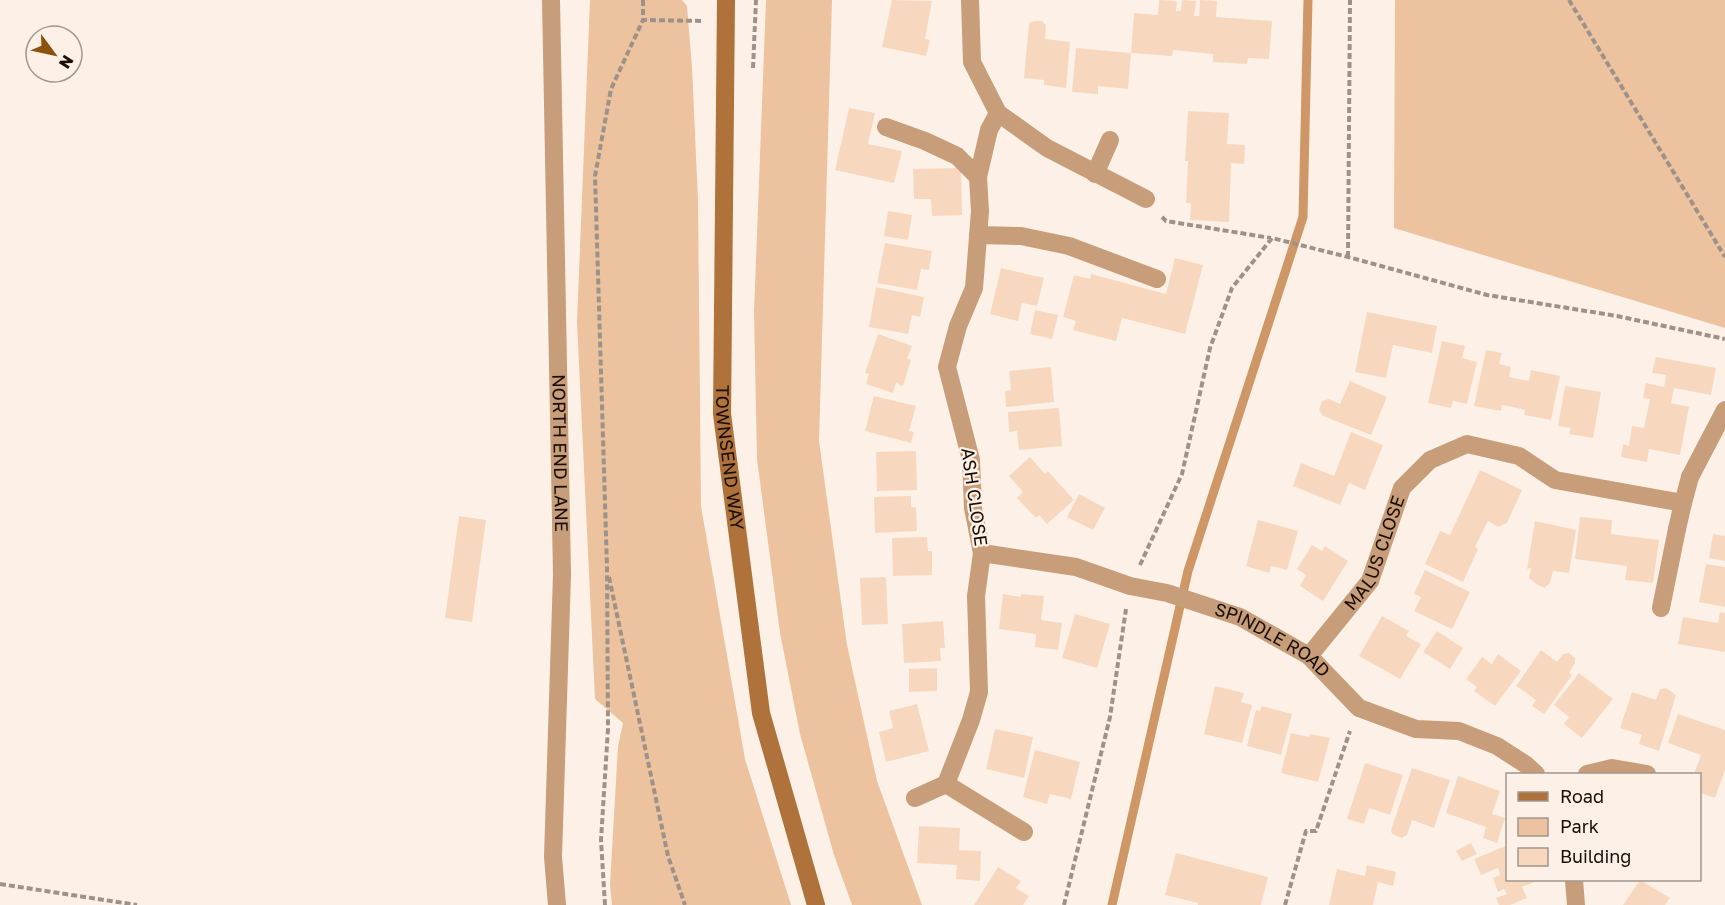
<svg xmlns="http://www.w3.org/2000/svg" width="1725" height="905" font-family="'Golos Text',sans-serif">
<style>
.green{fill:#edc29e}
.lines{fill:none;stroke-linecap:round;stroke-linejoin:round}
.stream{stroke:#cf9766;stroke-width:9}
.building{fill:#f7d8bf}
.path{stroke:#9d9289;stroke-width:4;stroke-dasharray:6 3;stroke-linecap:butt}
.lane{stroke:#c79d7a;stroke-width:18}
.street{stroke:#c79d7a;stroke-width:18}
.secondary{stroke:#ae723a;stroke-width:18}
.labels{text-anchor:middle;stroke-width:4.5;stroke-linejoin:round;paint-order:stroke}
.street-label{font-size:18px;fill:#180e06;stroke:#fdf1e7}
</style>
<rect width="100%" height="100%" fill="#fdf1e7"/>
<path class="green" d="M 590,0 L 682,0 L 687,6 L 692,67 L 698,201 L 701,506 L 745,759 L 791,905 L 612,905 L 610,885 L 618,746 L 623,723 L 595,699 L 577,322 Z
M 766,0 L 832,0 L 819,441 L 847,645 L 877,781 L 922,905 L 852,905 L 834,855 L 800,734 L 780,633 L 757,459 L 754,312 Z
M 1395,0 L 1725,0 L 1725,328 L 1394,228 Z"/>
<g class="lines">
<path class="stream" d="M 1112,905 L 1188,571 L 1303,217 L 1308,0"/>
</g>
<path class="building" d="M 892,0 L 932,1 L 925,39 L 930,40 L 926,56 L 882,47 Z
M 1159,0 L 1177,1 L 1176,11 L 1181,11 L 1182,0 L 1196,1 L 1194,16 L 1199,16 L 1200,0 L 1217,1 L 1216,17 L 1272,21 L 1269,59 L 1248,58 L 1247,64 L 1213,62 L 1213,54 L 1173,50 L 1172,56 L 1131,53 L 1134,13 L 1158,15 Z
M 1034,21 L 1042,21 L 1046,25 L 1045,39 L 1070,42 L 1066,88 L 1044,85 L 1044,80 L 1024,78 L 1029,23 Z
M 1076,48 L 1131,53 L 1128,89 L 1098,86 L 1098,94 L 1072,92 Z
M 849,108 L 875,113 L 868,144 L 902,151 L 894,183 L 835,170 Z
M 1188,111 L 1229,113 L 1227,144 L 1245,145 L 1244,164 L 1231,163 L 1229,222 L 1190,220 L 1191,203 L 1186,203 L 1188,161 L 1185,161 Z
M 961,168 L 962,215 L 932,216 L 931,199 L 914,199 L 913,169 Z
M 888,211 L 912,215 L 908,240 L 884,236 Z
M 885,243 L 932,251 L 929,270 L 921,269 L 917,290 L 877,283 Z
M 1175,258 L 1203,265 L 1185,334 L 1122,318 L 1116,341 L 1073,330 L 1076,321 L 1063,317 L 1074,275 L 1090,279 L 1091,274 L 1166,294 Z
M 1001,268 L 1044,278 L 1037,306 L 1022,303 L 1018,321 L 990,314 Z
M 876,287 L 924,297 L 920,317 L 912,315 L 908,334 L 869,327 Z
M 1035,310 L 1058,315 L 1052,339 L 1030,334 Z
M 1367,312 L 1437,326 L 1432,353 L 1393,345 L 1386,378 L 1355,372 Z
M 878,334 L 912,346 L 907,359 L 911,360 L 903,386 L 896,383 L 893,393 L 866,384 L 869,374 L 865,373 Z
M 1442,341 L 1465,346 L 1462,358 L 1477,362 L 1467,404 L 1453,401 L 1451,408 L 1428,403 Z
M 1486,350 L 1502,353 L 1499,364 L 1511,367 L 1509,377 L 1529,381 L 1531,370 L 1560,376 L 1551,420 L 1524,415 L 1525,410 L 1513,407 L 1502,405 L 1501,411 L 1474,406 Z
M 1656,357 L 1716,368 L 1711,395 L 1674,388 L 1671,403 L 1689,407 L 1680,455 L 1649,449 L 1647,462 L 1621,457 L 1623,444 L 1629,446 L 1632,426 L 1644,428 L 1650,399 L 1643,398 L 1646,383 L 1664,387 L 1666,375 L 1652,373 Z
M 1051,367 L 1054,402 L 1006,407 L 1005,391 L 1011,390 L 1009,371 Z
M 1350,381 L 1387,397 L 1371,435 L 1323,416 L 1319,410 L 1322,401 L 1329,399 L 1340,404 Z
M 1565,386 L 1601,392 L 1593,438 L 1569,434 L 1571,428 L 1558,426 Z
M 874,396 L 916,406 L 909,431 L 914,432 L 911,443 L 865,431 Z
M 1059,408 L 1062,446 L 1019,450 L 1017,431 L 1009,432 L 1008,412 Z
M 1351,432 L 1383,445 L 1365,490 L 1349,483 L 1340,505 L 1293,486 L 1301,463 L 1334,476 Z
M 916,451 L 917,490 L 877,491 L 876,452 Z
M 1030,457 L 1045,474 L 1048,471 L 1074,500 L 1047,524 L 1039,515 L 1036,518 L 1017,498 L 1023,492 L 1009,476 Z
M 1480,470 L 1522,490 L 1507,523 L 1498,527 L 1488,521 L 1475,547 L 1478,549 L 1463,582 L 1425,564 L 1440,531 L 1450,535 Z
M 1079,494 L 1105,508 L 1093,530 L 1067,517 Z
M 911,496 L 911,507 L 916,507 L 917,531 L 875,533 L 874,497 Z
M 459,516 L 486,520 L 472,622 L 445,618 Z
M 1580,517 L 1612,520 L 1611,534 L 1659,540 L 1653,583 L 1625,580 L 1627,566 L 1575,559 Z
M 1258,520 L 1298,531 L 1287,570 L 1271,566 L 1269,573 L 1246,566 Z
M 1535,521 L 1576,530 L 1569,573 L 1553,571 L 1550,583 L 1544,588 L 1535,583 L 1529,578 L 1531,568 L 1527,569 Z
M 1713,534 L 1725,536 L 1725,561 L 1709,558 Z
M 927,537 L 928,551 L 932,551 L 932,575 L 893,576 L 892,538 Z
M 1312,545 L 1322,551 L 1325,546 L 1348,561 L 1323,601 L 1300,586 L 1306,575 L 1297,569 Z
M 1706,564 L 1725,567 L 1725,607 L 1699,602 Z
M 1425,570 L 1470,592 L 1452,629 L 1414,611 L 1421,597 L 1414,594 Z
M 886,577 L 888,624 L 862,625 L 860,578 Z
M 1003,594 L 1021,597 L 1021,594 L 1044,596 L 1041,620 L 1062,623 L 1058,650 L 1035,647 L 1036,634 L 999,629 Z
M 1720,612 L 1725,613 L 1725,652 L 1678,644 L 1683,617 L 1718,623 Z
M 1075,614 L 1110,624 L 1097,668 L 1062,658 Z
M 1382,616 L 1409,631 L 1406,636 L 1421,644 L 1400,679 L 1359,656 Z
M 943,621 L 945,648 L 940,648 L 941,661 L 904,663 L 902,624 Z
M 1437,631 L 1463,648 L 1450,669 L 1423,652 Z
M 1541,650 L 1557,662 L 1563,654 L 1569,653 L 1575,658 L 1575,663 L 1569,673 L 1572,675 L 1544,714 L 1532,706 L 1536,700 L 1516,686 Z
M 1498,654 L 1521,671 L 1495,706 L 1474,691 L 1477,687 L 1466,679 L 1482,657 L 1492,664 Z
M 937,668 L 937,691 L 909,692 L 909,669 Z
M 1579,673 L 1613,699 L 1582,738 L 1564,724 L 1569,717 L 1554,705 Z
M 1215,686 L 1244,693 L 1241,702 L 1252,705 L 1242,743 L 1204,734 Z
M 1666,688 L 1676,695 L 1659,751 L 1639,744 L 1642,735 L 1620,728 L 1632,692 L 1656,700 L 1660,689 Z
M 917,704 L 929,751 L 886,762 L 879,732 L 893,728 L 889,711 Z
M 1262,706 L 1292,714 L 1281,755 L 1247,746 L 1256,710 L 1260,711 Z
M 1678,714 L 1725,730 L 1725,770 L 1715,798 L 1700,793 L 1700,774 L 1694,774 L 1701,755 L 1668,743 Z
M 995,729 L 1033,737 L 1024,778 L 986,769 Z
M 1291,733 L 1309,737 L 1310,734 L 1330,738 L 1318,782 L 1281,773 Z
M 1035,750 L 1080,762 L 1071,799 L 1050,794 L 1047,804 L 1023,797 Z
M 1365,763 L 1403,775 L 1390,815 L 1369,808 L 1364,824 L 1347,819 Z
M 1412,768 L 1450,780 L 1434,828 L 1412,820 L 1407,835 L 1402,838 L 1392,834 L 1391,830 Z
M 1458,776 L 1500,791 L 1492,814 L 1505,818 L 1497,843 L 1483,838 L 1486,827 L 1446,813 Z
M 919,826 L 960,828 L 959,850 L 981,851 L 980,881 L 956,879 L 957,865 L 917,863 Z
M 1471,843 L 1477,854 L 1462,861 L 1456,851 Z
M 1508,845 L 1508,880 L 1539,880 L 1522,887 L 1527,898 L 1510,905 L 1499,905 L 1496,898 L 1507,894 L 1504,889 L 1498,892 L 1493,878 L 1500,875 L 1498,868 L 1481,875 L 1474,859 Z
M 1176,853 L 1268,877 L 1261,905 L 1198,905 L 1198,903 L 1165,895 Z
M 1367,865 L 1396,872 L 1393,886 L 1378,882 L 1373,905 L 1329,905 L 1337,869 L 1365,876 Z
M 998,867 L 1021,881 L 1016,888 L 1029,896 L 1023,905 L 974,905 Z
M 1640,880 L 1670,898 L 1665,905 L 1623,905 Z"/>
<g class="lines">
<path class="path" d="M 643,0 L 643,20 L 703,21
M 1569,0 L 1725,257
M 753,68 L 756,0
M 1162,217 L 1166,221 L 1271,238
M 1348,257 L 1350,0
M 1140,565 L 1182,474 L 1210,348 L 1232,288 L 1272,238 L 1348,257 L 1487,295 L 1617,316 L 1725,339
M 609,577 L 668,856 L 685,905
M 0,884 L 137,905
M 605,905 L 601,840 L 608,729 L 607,568 L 595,176 L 611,89 L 643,20
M 1064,905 L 1110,717 L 1126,609
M 1285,905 L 1306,831 L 1316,831 L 1350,731"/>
<path class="lane" d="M 886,127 L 925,141 L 957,156 L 978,177
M 980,211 L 978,177 L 989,130 L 998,113
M 978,235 L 1021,236 L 1069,246 L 1157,279
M 1690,477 L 1725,410
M 1661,608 L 1677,529
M 1587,774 L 1612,768 L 1647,774"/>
<g class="street">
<path id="s1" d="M 551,0 L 562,574 L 553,857 L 557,905"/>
<path d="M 970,0 L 972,62 L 998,113 L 1047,148 L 1146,199"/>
<path d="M 1095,174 L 1110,140"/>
<path d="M 1677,529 L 1683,503"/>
<path id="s2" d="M 982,553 L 1076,567 L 1130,586 L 1167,593 L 1240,617 L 1309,656 L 1359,708 L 1416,729 L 1459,731 L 1497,746 L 1525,764 L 1536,774"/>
<path id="s3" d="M 1309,656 L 1370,581 L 1402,488 L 1430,460 L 1467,444 L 1519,456 L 1555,480 L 1683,503 L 1690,477"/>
<path d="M 946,784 L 1024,832"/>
<path d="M 915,798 L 946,784 L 971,720 L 979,692 L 976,596 L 982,553 L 973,508 L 971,460 L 947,367 L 958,326 L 974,288 L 980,211"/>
<path d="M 1574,880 L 1576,905"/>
</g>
<path class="secondary" id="s4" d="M 726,0 L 722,414 L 761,713 L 816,905"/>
</g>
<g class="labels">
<g class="street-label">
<text dy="6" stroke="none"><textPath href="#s1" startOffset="453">NORTH END LANE</textPath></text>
<text dy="6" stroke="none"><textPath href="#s4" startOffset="458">TOWNSEND WAY</textPath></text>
<text transform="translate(974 497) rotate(82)" y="6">ASH CLOSE</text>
<text dy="6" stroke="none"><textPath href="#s3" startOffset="124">MALUS CLOSE</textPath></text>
<text dy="6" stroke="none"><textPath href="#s2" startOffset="306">SPINDLE ROAD</textPath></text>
</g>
</g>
<rect x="1506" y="773" width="195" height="108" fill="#fdf1e7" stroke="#a1968d" stroke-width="1.5"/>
<rect x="1518" y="792" width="30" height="9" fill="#ae723a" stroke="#a1968d" stroke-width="1.5"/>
<text x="1560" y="803" font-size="18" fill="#180e06">Road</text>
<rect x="1518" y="818" width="30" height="18" fill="#edc29e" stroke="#a1968d" stroke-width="1.5"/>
<text x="1560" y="833" font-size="18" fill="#180e06">Park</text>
<rect x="1518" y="848" width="30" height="18" fill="#f7d8bf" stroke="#a1968d" stroke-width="1.5"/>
<text x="1560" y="863" font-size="18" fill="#180e06">Building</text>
<g transform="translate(54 54) rotate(123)"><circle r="28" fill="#fdf1e7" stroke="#a1968d" stroke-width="1.5"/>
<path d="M0-4.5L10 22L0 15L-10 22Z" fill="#8c510f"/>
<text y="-9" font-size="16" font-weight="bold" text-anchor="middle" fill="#180e06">N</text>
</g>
</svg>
